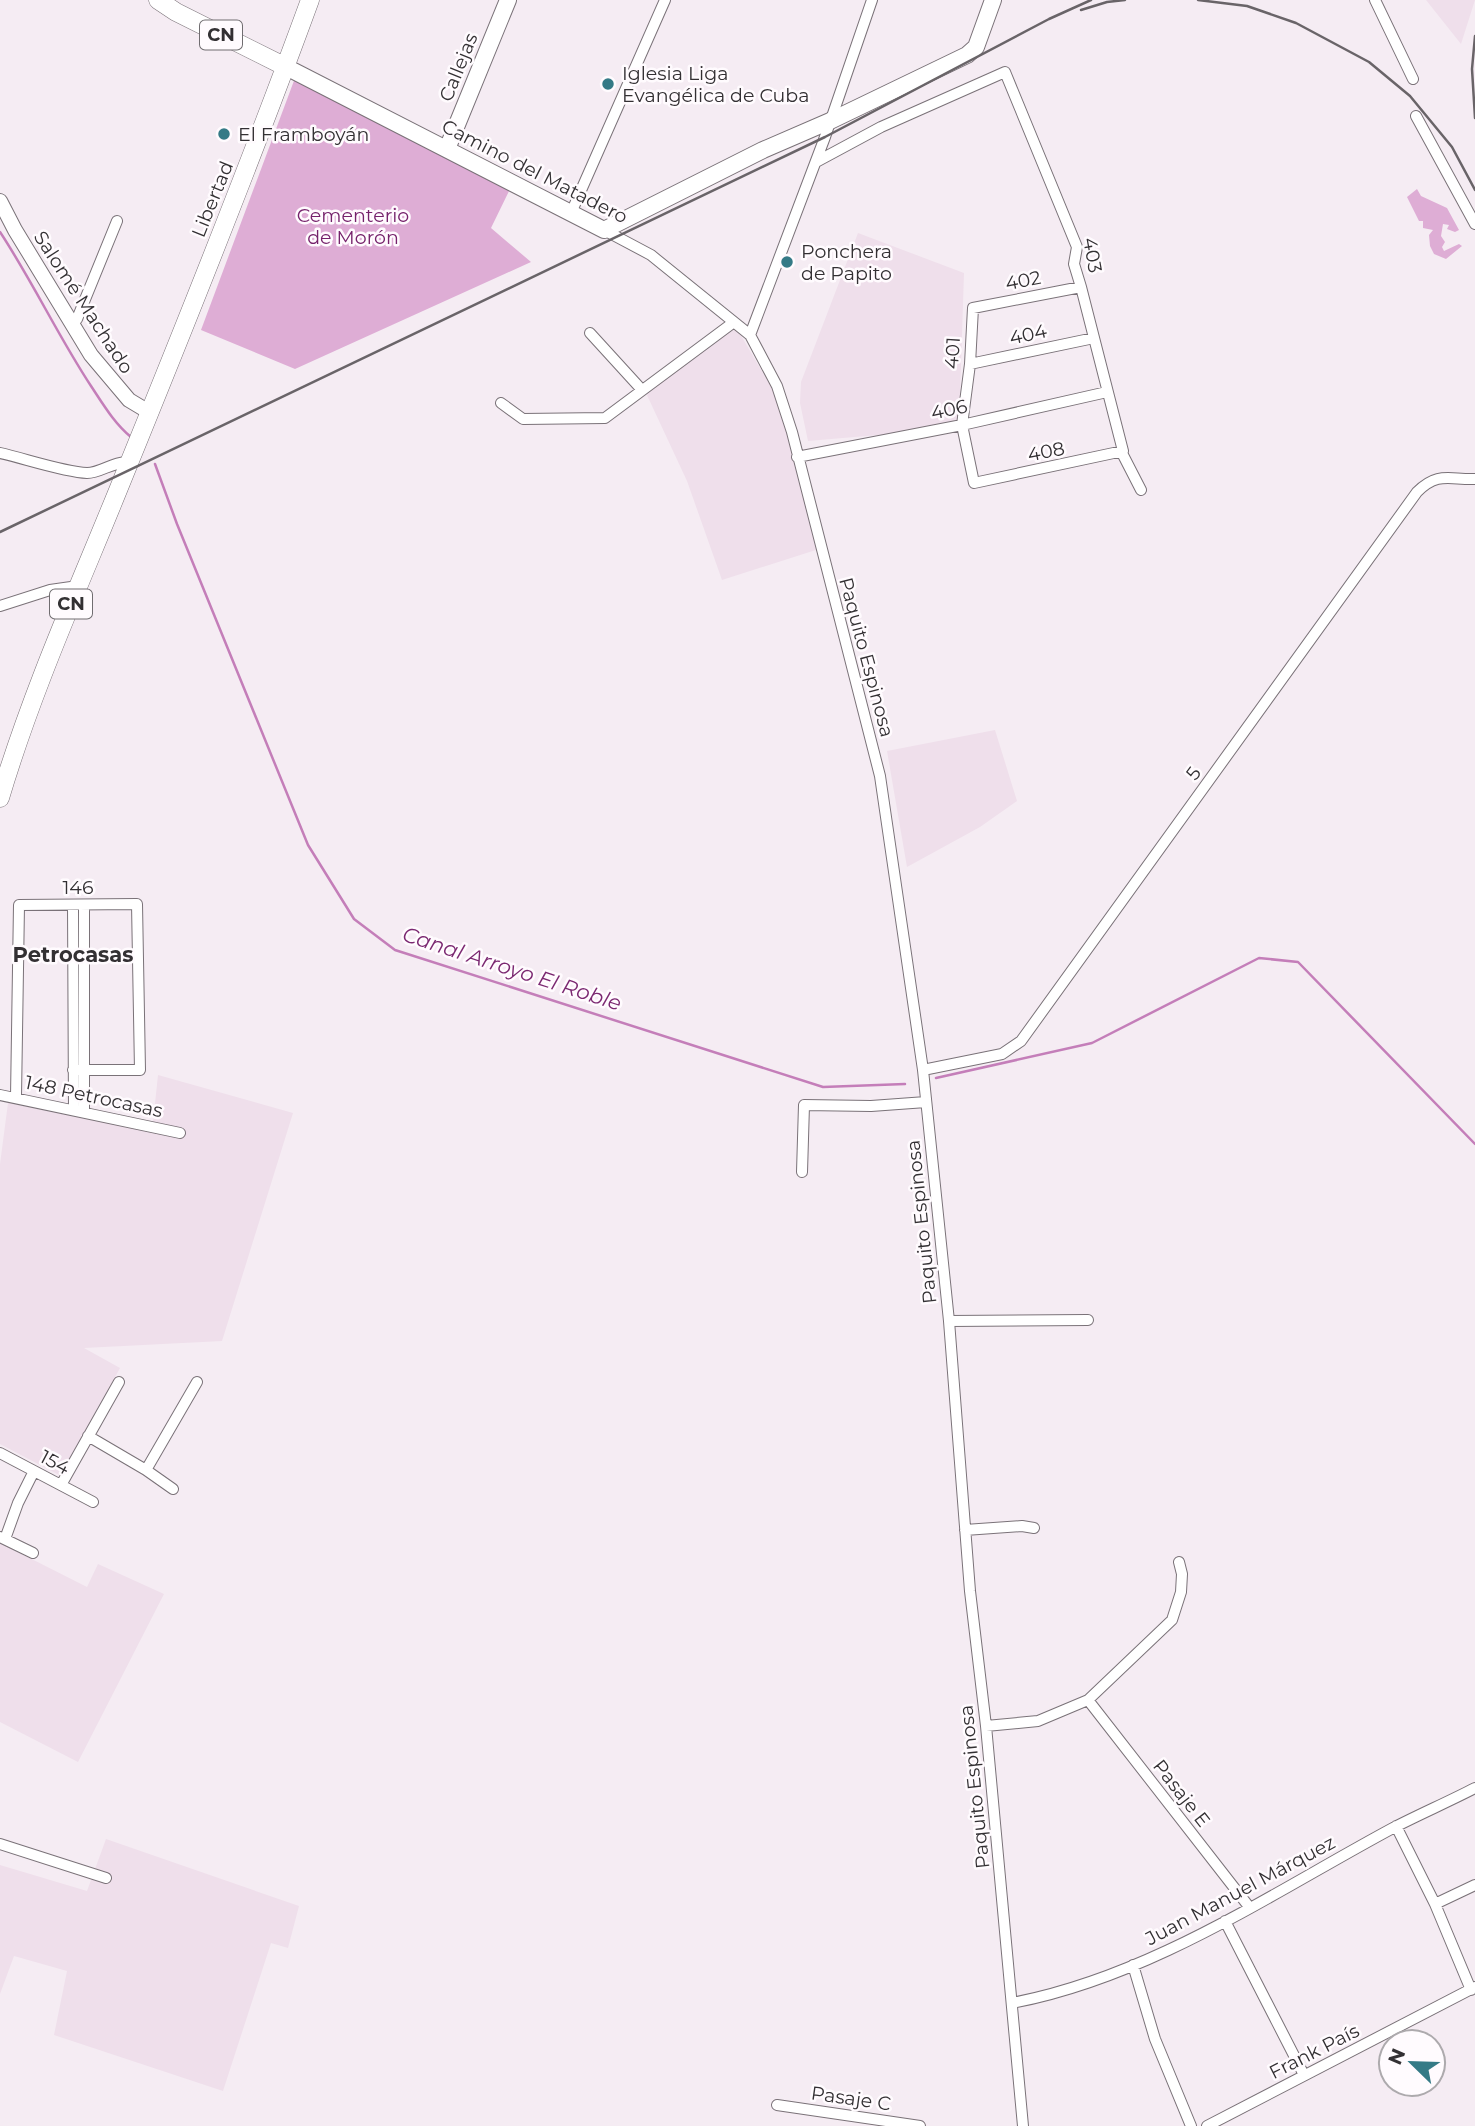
<svg xmlns="http://www.w3.org/2000/svg" width="1475" height="2126" font-family="Montserrat,sans-serif">
<style>
.built{fill:#efdfeb}
.green{fill:#deadd5}
.lines{fill:none;stroke-linecap:round;stroke-linejoin:round}
.stream{stroke:#c47eb9;stroke-width:2.5}
.minor-casing{stroke:#7a7278;stroke-width:12}
.tertiary-casing{stroke:#7a7278;stroke-width:16}
.secondary-casing{stroke:#7a7278;stroke-width:18}
.primary-casing{stroke:#7a7278;stroke-width:19}
.minor{stroke:#fff;stroke-width:10}
.tertiary{stroke:#fff;stroke-width:14}
.secondary{stroke:#fff;stroke-width:16}
.primary{stroke:#fff;stroke-width:18}
.rail{stroke:#696468;stroke-width:2.5}
.poi-dot{fill:#347a86;stroke:#fffbfe;stroke-width:2.5}
.labels{text-anchor:middle;stroke-width:5;stroke-linejoin:round;paint-order:stroke}
.shield{fill:#fffbfe;stroke:#706d70;stroke-width:2}
.shield-label{font-size:18px;font-weight:bold;fill:#333033}
.street-label{font-size:19px;fill:#333033;stroke:#fffbfe}
.poi-label{font-size:19px;fill:#333033;stroke:#fffbfe;text-anchor:start}
.park-label{font-size:19px;fill:#75216b;stroke:#fffbfe}
.neighbourhood-label{font-size:21px;font-weight:bold;fill:#333033;stroke:#fffbfe}
.water-label{font-size:21px;font-style:italic;fill:#7b2871;stroke:#fffbfe}
</style>
<rect width="100%" height="100%" fill="#f5ecf3"/>
<path class="built" d="M 1427,0 L 1475,0 L 1461,44 L 1426,0 Z
M 858,233 L 964,273 L 959,428 L 808,441 L 800,403 L 801,382 Z
M 736,327 L 783,407 L 819,549 L 722,580 L 687,481 L 646,393 Z
M 995,730 L 1017,801 L 980,827 L 907,867 L 887,751 Z
M 158,1075 L 293,1113 L 222,1341 L 84,1348 L 120,1368 L 61,1476 L 0,1444 L 0,1164 L 8,1103 L 152,1132 Z
M 0,1543 L 87,1587 L 98,1564 L 164,1594 L 78,1762 L 0,1722 Z
M 106,1839 L 299,1906 L 288,1948 L 271,1943 L 223,2091 L 54,2035 L 67,1971 L 14,1956 L 0,1994 L 0,1865 L 87,1891 Z"/>
<path class="green" d="M 295,78 L 511,187 L 491,228 L 531,262 L 295,369 L 201,330 Z
M 1417,189 L 1421,196 L 1447,208 L 1459,230 L 1455,232 L 1447,229 L 1449,225 L 1443,224 L 1441,236 L 1445,242 L 1442,247 L 1444,251 L 1459,244 L 1462,246 L 1446,259 L 1434,254 L 1430,246 L 1429,235 L 1433,230 L 1423,228 L 1423,221 L 1419,221 L 1407,197 Z"/>
<g class="lines">
<path class="stream" d="M 0,232 C 33,282 58,336 91,386 C 103,404 114,423 131,437
M 155,464 L 177,524 L 308,845 L 354,919 L 395,950 L 823,1087 L 905,1084
M 936,1078 L 1092,1043 L 1259,958 L 1298,962 L 1475,1144"/>
<defs>
<path id="minor" d="M 1375,0 L 1413,79
M 1416,116 L 1475,224
M 816,162 L 881,127 L 1005,72 L 1077,247 L 1074,264 L 1081,287 L 1123,451 L 974,483 L 962,425 L 970,364 L 973,308 L 1081,287
M 571,213 L 665,0
M 604,230 L 651,255 L 750,335 L 777,386 L 792,432 L 880,776 L 923,1070 L 949,1321 L 970,1591 L 986,1726 L 1023,2126
M 72,325 L 77,319 L 117,221
M 590,333 L 642,390
M 750,335 L 825,137 L 872,0
M 970,364 L 1094,338
M 501,403 L 523,419 L 605,418 L 734,322
M 0,453 C 23,458 64,472 87,473 C 101,473 115,460 129,463
M 1122,453 L 1141,490
M 797,457 L 962,425 L 1107,392
M 0,606 L 50,590 L 78,586
M 73,905 L 74,1110
M 923,1070 L 1002,1054 L 1021,1041 L 1417,492 C 1438,471 1450,480 1475,479
M 0,1095 L 180,1133
M 16,1097 L 19,905 L 137,904 L 140,1070 L 73,1070
M 84,1112 L 84,905
M 802,1172 L 804,1105 L 871,1106 L 926,1102
M 949,1321 L 1088,1320
M 88,1436 L 146,1470 L 173,1489
M 0,1453 L 93,1502
M 146,1470 L 197,1382
M 61,1485 L 119,1382
M 965,1530 L 1022,1526 L 1034,1528
M 0,1537 L 33,1553
M 5,1539 L 18,1503 L 34,1471
M 1088,1700 L 1250,1908
M 986,1726 L 1038,1721 L 1088,1700 L 1172,1620 L 1181,1592 L 1182,1574 L 1179,1562
M 1396,1826 L 1435,1904 L 1471,1990
M 0,1844 L 106,1878
M 1435,1904 L 1475,1885
M 1225,1921 L 1304,2075
M 1133,1965 L 1155,2039 L 1191,2126
M 1012,2003 C 1150,1977 1272,1893 1393,1828 C 1420,1814 1448,1802 1475,1788
M 777,2105 L 920,2126
M 1207,2126 L 1475,1987"/>
<path id="tertiary" d="M 0,201 L 15,230 L 91,355 L 129,400 L 149,412"/>
<path id="secondary" d="M 286,67 L 604,230 L 763,150 L 830,121 L 967,55 L 976,47 L 993,0
M 447,149 L 508,0"/>
<path id="primary" d="M 158,0 L 176,12 L 286,67
M 0,798 C 33,687 82,580 125,473 C 189,316 252,159 310,0"/>
</defs>
<use href="#minor" class="minor-casing"/>
<use href="#tertiary" class="tertiary-casing"/>
<use href="#secondary" class="secondary-casing"/>
<use href="#primary" class="primary-casing"/>
<use href="#minor" class="minor"/>
<use href="#tertiary" class="tertiary"/>
<use href="#secondary" class="secondary"/>
<use href="#primary" class="primary"/>
<path class="rail" d="M 1198,0 L 1247,6 L 1296,23 L 1369,62 L 1410,96 L 1452,147 L 1475,190
M 1081,10 L 1107,2 L 1125,0
M 1475,36 L 1472,69 L 1475,118
M 0,532 L 825,137 L 1049,19 L 1091,0"/>
</g>
<g class="poi-dot">
<circle cx="608" cy="84" r="7"/>
<circle cx="224" cy="134" r="7"/>
<circle cx="787" cy="262" r="7"/>
</g>
<g class="labels">
<g class="shield">
<rect x="200" y="20.5" width="42" height="29" rx="5"/>
<rect x="50" y="589.5" width="42" height="29" rx="5"/>
</g>
<g class="shield-label">
<text x="221" y="41">CN</text>
<text x="71" y="610">CN</text>
</g>
<g class="street-label">
<text transform="translate(458 67) rotate(-68)" y="7">Callejas</text>
<text transform="translate(535 171) rotate(27)" y="7">Camino del Matadero</text>
<text transform="translate(212 199) rotate(-68)" y="7">Libertad</text>
<text transform="translate(1093 255) rotate(80)" y="7">403</text>
<text transform="translate(1023 280) rotate(-11)" y="7">402</text>
<text transform="translate(84 302) rotate(57)" y="7">Salomé Machado</text>
<text transform="translate(1028 334) rotate(-12)" y="7">404</text>
<text transform="translate(952 353) rotate(-86)" y="7">401</text>
<text transform="translate(949 409) rotate(-12)" y="7">406</text>
<text transform="translate(1046 451) rotate(-11)" y="7">408</text>
<text transform="translate(867 657) rotate(75)" y="7">Paquito Espinosa</text>
<text transform="translate(1193 773) rotate(-54)" y="7">5</text>
<text x="78" y="894">146</text>
<text transform="translate(94 1096) rotate(12)" y="7">148 Petrocasas</text>
<text transform="translate(921 1222) rotate(-96)" y="7">Paquito Espinosa</text>
<text transform="translate(55 1462) rotate(28)" y="7">154</text>
<text transform="translate(974 1787) rotate(-96)" y="7">Paquito Espinosa</text>
<text transform="translate(1182 1793) rotate(52)" y="7">Pasaje E</text>
<text transform="translate(1240 1890) rotate(-28)" y="7">Juan Manuel Márquez</text>
<text transform="translate(1314 2051) rotate(-27)" y="7">Frank País</text>
<text transform="translate(851 2098) rotate(8)" y="7">Pasaje C</text>
</g>
<g class="poi-label">
<text x="622" y="80">Iglesia Liga<tspan x="622" dy="22">Evangélica de Cuba</tspan></text>
<text x="238" y="141">El Framboyán</text>
<text x="801" y="258">Ponchera<tspan x="801" dy="22">de Papito</tspan></text>
</g>
<g class="park-label">
<text x="353" y="222">Cementerio<tspan x="353" dy="22">de Morón</tspan></text>
</g>
<g class="neighbourhood-label">
<text x="73" y="962">Petrocasas</text>
</g>
<g class="water-label">
<text transform="translate(512 969) rotate(18)" y="7">Canal Arroyo El Roble</text>
</g>
</g>
<g transform="translate(1412 2063) rotate(293)"><circle r="33" fill="#fffbfe" stroke="#adaaad" stroke-width="2"/>
<path d="M0-5L12 26L0 18L-12 26Z" fill="#347a86"/>
<text y="-10" font-size="19" font-weight="bold" text-anchor="middle" fill="#333033">N</text>
</g>
</svg>
